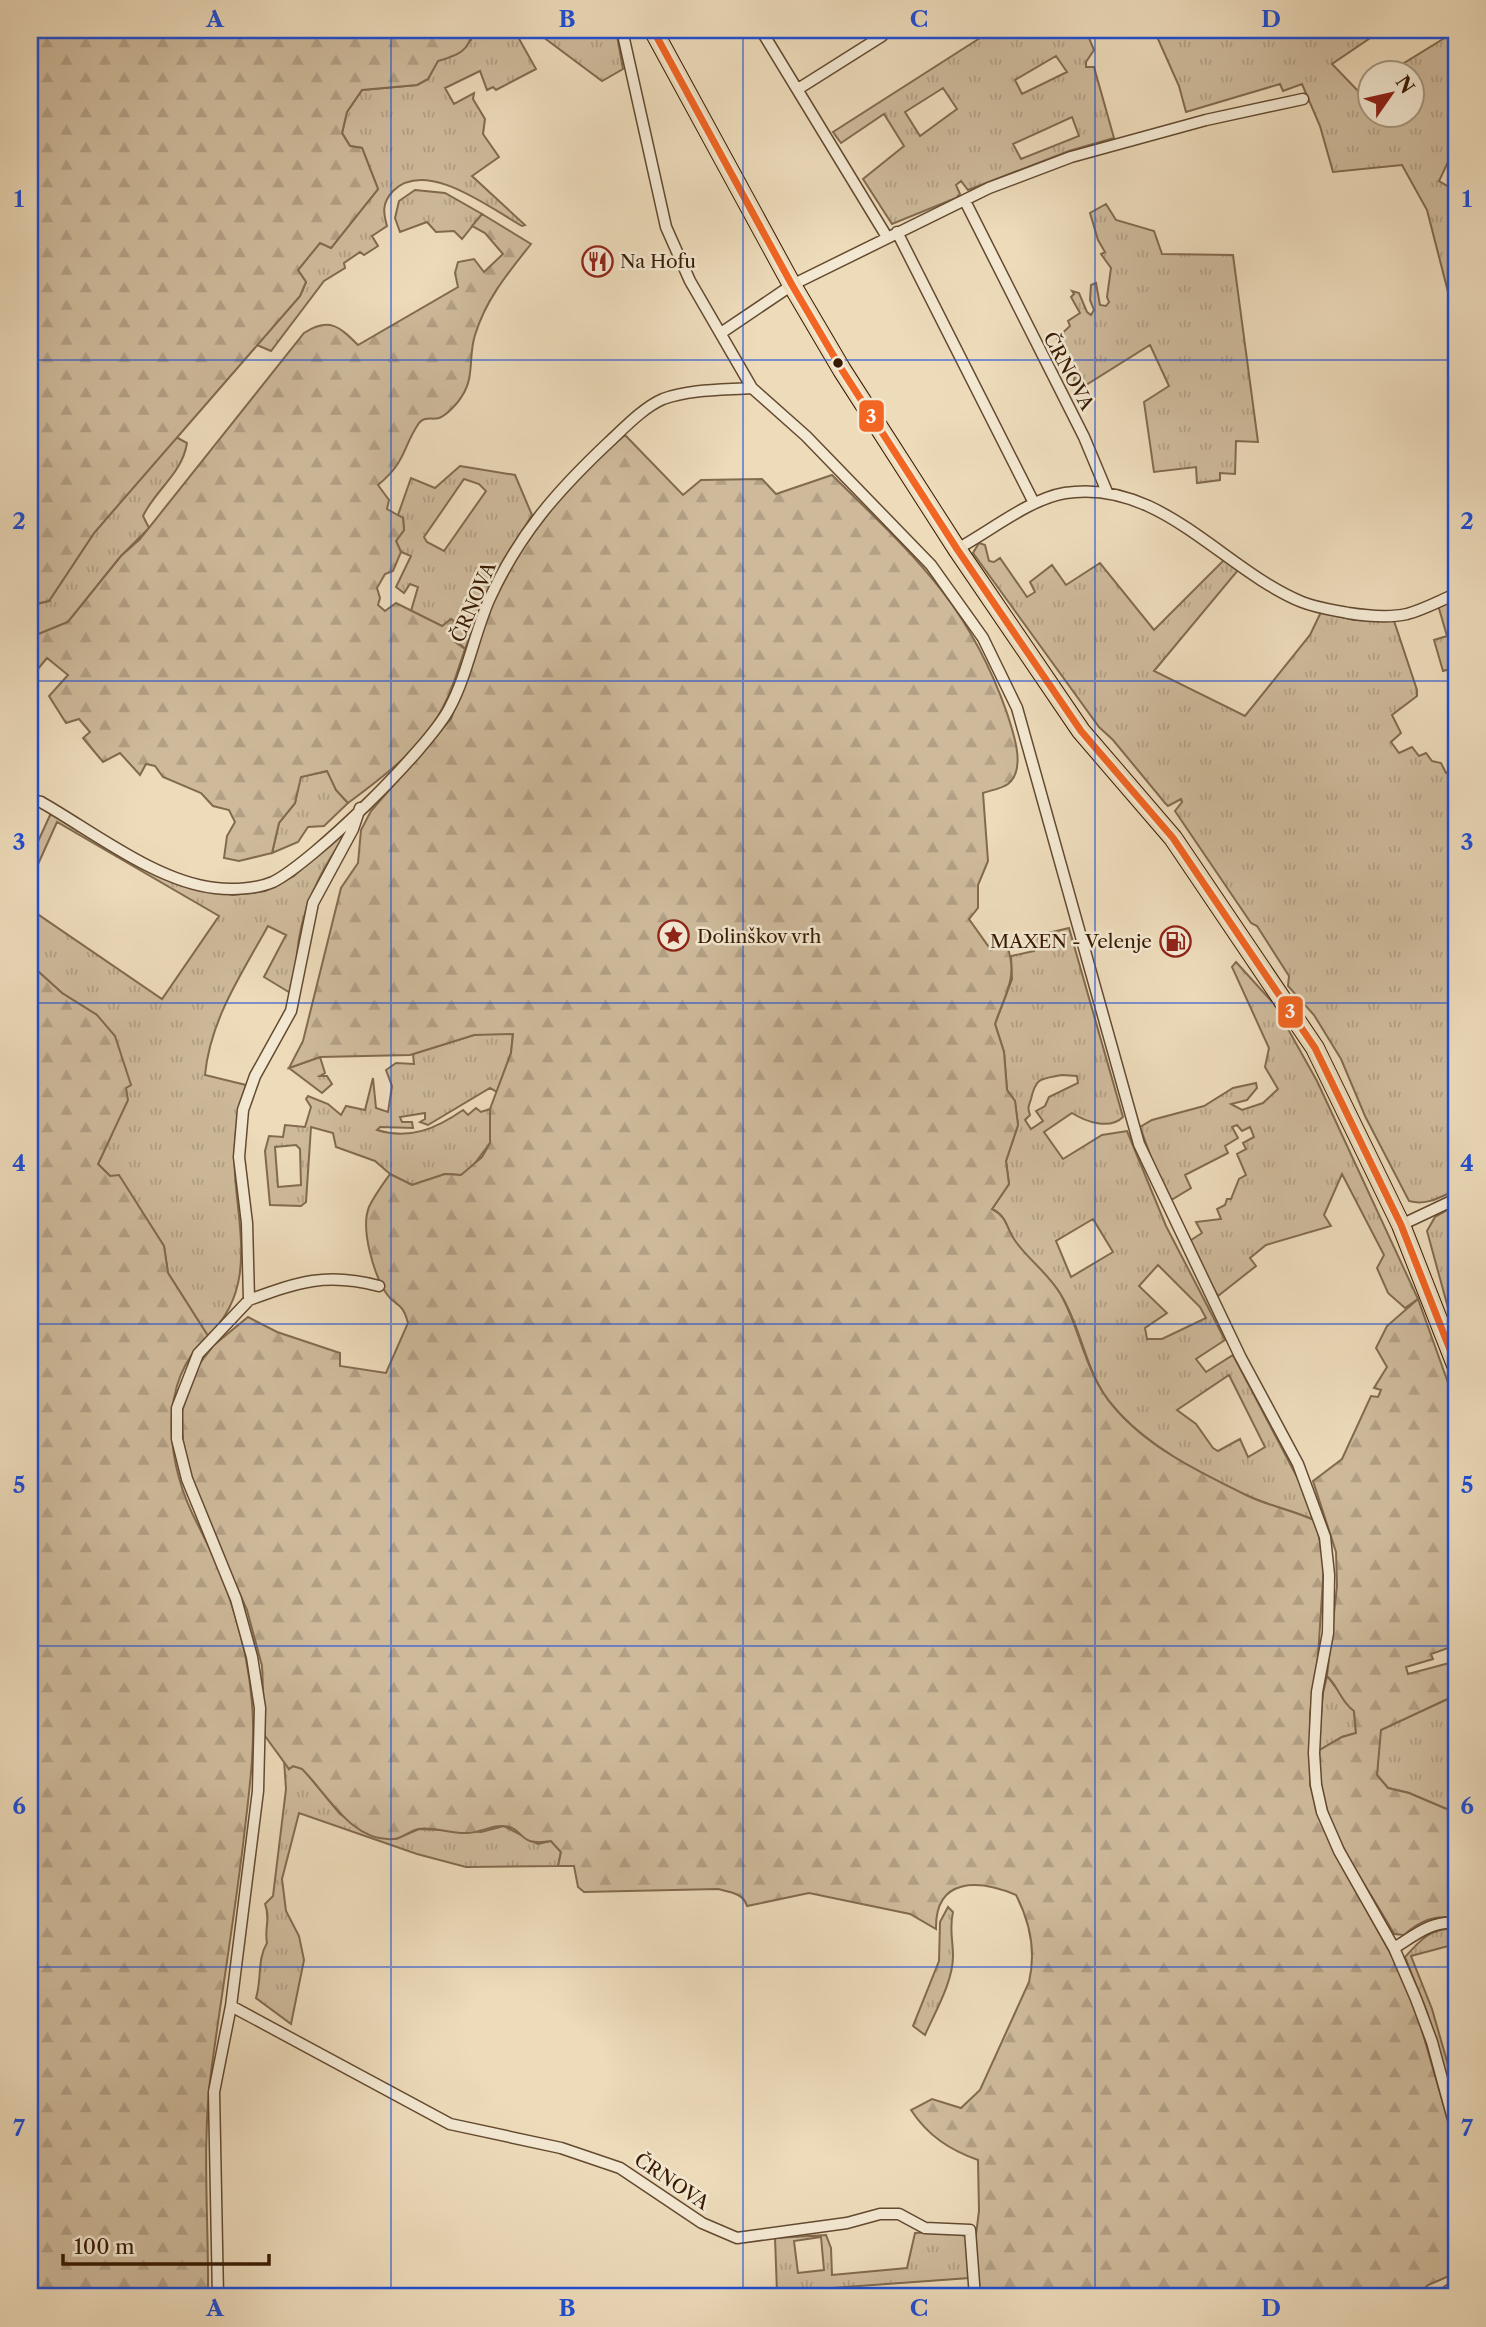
<svg xmlns="http://www.w3.org/2000/svg" width="1486" height="2327" font-family="'Libre Caslon Text',serif">
<style>
.grass{fill:url(#grass-tufts);stroke:#826a4e;stroke-width:2;fill-rule:evenodd}
.forest{fill:url(#forest-firs);stroke:#826a4e;stroke-width:2;fill-rule:evenodd}
.lines{fill:none;stroke-linecap:round;stroke-linejoin:round}
.street-casing{stroke:#644a30;stroke-width:13}
.primary-casing{stroke:#371a02;stroke-width:20}
.street{stroke:#f3e8d2;stroke-width:10}
.primary{stroke:#eddbba;stroke-width:18}
.bus-1-casing{stroke:#f3e8d2;stroke-width:12}
.bus-1{stroke:#f26522;stroke-width:7}
.grid{fill:none;stroke:#1d4ed8;stroke-width:2;stroke-opacity:0.55}
.bus-dot{fill:#371a02;stroke:#f3e8d2;stroke-width:2.5}
.labels{text-anchor:middle;stroke-width:5;stroke-linejoin:round;paint-order:stroke}
.poi-label{font-size:19px;fill:#371a02;stroke:#f3e8d2;text-anchor:start}
.street-label{font-size:19px;fill:#371a02;stroke:#f3e8d2}
.line-badge{stroke:#f3e8d2;stroke-width:2.5}
.badge-label{font-size:19px;text-anchor:middle;font-weight:bold;fill:#fff}
.neatline{fill:none;stroke:#1d4ed8;stroke-width:2.5}
.grid-label{font-size:23px;text-anchor:middle;font-weight:bold;fill:#1d4ed8}
</style>
<defs>
<pattern id="grass-tufts" width="24" height="20" patternUnits="userSpaceOnUse" patternTransform="scale(1.75)"><rect width="24" height="20" fill="#ceba9b"/><path d="M3 7l-1-3M5 7V3M7 7l1-3M15 17l-1-3M17 17v-4M19 17l1-3" fill="none" stroke="#b29f84"/></pattern>
<pattern id="forest-firs" width="22" height="20" patternUnits="userSpaceOnUse" patternTransform="scale(1.75)"><rect width="22" height="20" fill="#ceba9b"/><path d="M5 1l3.5 6h-7zM16 11l3.5 6h-7z" fill="#b29f84"/></pattern>
</defs>
<rect width="100%" height="100%" fill="#eddbba"/>
<filter id="stains"><feTurbulence type="fractalNoise" baseFrequency=".00286" numOctaves="4"/><feColorMatrix values="0 0 0 0 .2 0 0 0 0 .09 0 0 0 0 .02 0 0 0 .5 -.17"/></filter>
<radialGradient id="worn" r=".72"><stop offset=".6" stop-color="#630" stop-opacity="0"/><stop offset="1" stop-color="#630" stop-opacity=".3"/></radialGradient>
<path class="grass" d="M 472,30 L 518,37 L 536,69 L 496,90 L 493,87 L 487,90 L 480,71 L 445,88 L 454,104 L 474,93 L 473,99 L 485,119 L 483,134 L 499,157 L 472,176 L 525,225 L 522,226 C 490,208 426,158 393,191 C 382,203 383,212 387,226 L 372,236 L 378,246 L 364,255 L 360,252 L 344,263 L 345,268 L 324,281 L 271,351 L 257,345 L 300,296 L 306,282 L 298,270 L 320,242 L 331,248 L 378,189 L 362,148 L 350,146 L 342,133 L 347,112 L 362,90 L 417,85 L 428,79 L 437,61 L 471,40 Z
M 616,30 L 623,69 L 602,81 L 535,31 Z
M 1154,30 L 1382,30 L 1332,64 L 1359,92 L 1370,85 L 1370,116 L 1412,116 L 1412,74 L 1388,73 L 1456,31 L 1456,145 L 1439,181 L 1456,191 L 1456,323 L 1427,210 L 1402,165 L 1333,172 L 1320,126 L 1302,84 L 1283,91 L 1280,84 L 1186,112 L 1179,86 Z
M 991,31 L 1039,35 L 1086,31 L 1094,50 L 1086,62 L 1086,67 L 1094,67 L 1114,138 L 1069,151 L 968,190 L 961,181 L 956,185 L 960,194 L 956,198 L 892,224 L 863,179 L 904,146 L 884,114 L 841,143 L 833,132 ZM 1056,56 L 1067,72 L 1022,94 L 1015,80 ZM 943,88 L 957,109 L 920,136 L 905,112 ZM 1072,117 L 1079,136 L 1021,159 L 1013,144 Z
M 415,190 L 445,193 L 482,214 L 462,239 L 454,231 L 436,232 L 427,222 L 400,232 L 395,218 L 399,201 Z
M 1106,204 L 1116,220 L 1154,231 L 1162,254 L 1233,255 L 1258,442 L 1236,441 L 1235,474 L 1220,473 L 1220,480 L 1197,483 L 1196,467 L 1154,472 L 1144,402 L 1169,386 L 1150,345 L 1078,390 L 1074,381 L 1075,374 L 1057,338 L 1070,326 L 1068,321 L 1080,313 L 1071,297 L 1074,294 L 1072,291 L 1079,293 L 1087,312 L 1091,315 L 1094,310 L 1090,300 L 1091,285 L 1096,283 L 1100,305 L 1106,306 L 1109,302 L 1107,297 L 1111,268 L 1101,254 L 1105,252 L 1098,240 L 1090,213 Z
M 176,437 L 187,443 C 182,474 156,489 143,516 L 149,528 L 121,556 L 68,622 L 36,635 L 30,630 L 30,606 L 49,601 L 94,533 Z
M 460,466 L 515,475 L 532,515 L 497,573 L 465,649 L 442,626 L 411,611 L 418,587 L 410,584 L 404,593 L 396,587 L 411,556 L 401,552 L 396,541 L 404,530 L 403,518 L 398,515 L 411,478 L 435,488 ZM 464,479 L 479,484 L 486,491 L 444,551 L 427,542 L 424,537 Z
M 979,543 L 985,545 L 989,561 L 994,562 L 1000,558 L 1027,597 L 1035,592 L 1030,582 L 1052,565 L 1066,585 L 1100,563 L 1154,630 L 1225,559 L 1239,569 L 1154,671 L 1245,716 L 1310,635 L 1321,612 L 1354,620 L 1394,621 L 1417,690 L 1417,696 L 1392,715 L 1401,733 L 1391,742 L 1399,753 L 1412,747 L 1419,756 L 1426,753 L 1432,761 L 1441,763 L 1446,773 L 1456,769 L 1456,1190 C 1440,1197 1427,1206 1409,1201 L 1365,1116 L 1341,1059 L 1314,1015 L 1288,986 L 1289,976 L 1257,926 L 1251,923 L 1175,811 L 1182,802 L 1181,799 L 1168,806 L 1165,803 L 1113,740 L 1099,727 L 973,553 Z
M 1456,597 L 1456,606 L 1452,608 L 1456,624 L 1456,677 L 1454,668 L 1443,671 L 1434,640 L 1447,636 L 1438,605 Z
M 328,771 L 336,790 L 348,803 L 324,826 L 308,827 L 298,842 L 272,853 L 279,823 L 295,803 L 300,777 Z
M 51,813 L 181,884 L 233,895 L 265,891 L 294,876 L 355,820 C 329,858 306,894 299,939 C 296,958 296,976 292,994 L 264,977 L 286,935 L 268,926 C 242,973 210,1020 205,1075 L 246,1085 C 236,1114 233,1143 235,1175 C 239,1233 256,1290 208,1336 L 168,1273 L 164,1246 L 119,1176 L 110,1176 L 98,1164 L 112,1134 L 97,1015 L 62,993 L 30,964 L 30,909 L 162,999 L 219,916 L 57,822 L 30,882 L 30,859 Z
M 1069,928 L 1123,1117 C 1110,1130 1086,1122 1072,1113 L 1044,1132 L 1063,1159 L 1102,1135 L 1127,1131 L 1166,1226 L 1225,1340 L 1196,1359 L 1206,1372 L 1233,1355 L 1307,1496 L 1316,1521 C 1293,1510 1268,1506 1246,1495 C 1199,1472 1147,1447 1113,1406 C 1085,1374 1083,1330 1061,1295 C 1049,1275 1029,1261 1015,1242 C 1006,1229 1008,1217 992,1209 L 1009,1184 L 1006,1161 L 1018,1125 L 1015,1102 L 1007,1090 L 1004,1052 L 995,1024 L 1012,979 L 1011,956 L 1034,951 L 1031,937 ZM 1062,1075 L 1077,1076 L 1078,1083 L 1049,1097 L 1045,1106 L 1036,1111 L 1043,1121 L 1031,1129 L 1025,1120 L 1030,1115 C 1027,1107 1029,1106 1031,1099 C 1036,1077 1041,1079 1062,1075 ZM 1093,1219 L 1113,1252 L 1071,1277 L 1056,1241 ZM 1158,1265 L 1200,1307 L 1206,1318 L 1162,1339 L 1147,1339 L 1145,1328 L 1167,1313 L 1139,1286 ZM 1229,1375 L 1265,1447 L 1248,1457 L 1240,1439 L 1218,1451 L 1213,1448 L 1196,1424 L 1177,1410 Z
M 1236,962 L 1274,1004 L 1317,1081 L 1418,1299 L 1405,1308 L 1388,1293 L 1377,1268 L 1384,1255 L 1342,1174 L 1324,1215 L 1331,1226 L 1266,1245 L 1250,1258 L 1256,1266 L 1218,1296 L 1188,1242 L 1202,1233 L 1196,1222 L 1221,1219 L 1217,1209 L 1225,1205 L 1227,1199 L 1231,1199 L 1239,1179 L 1246,1175 L 1237,1154 L 1246,1149 L 1243,1143 L 1254,1137 L 1250,1127 L 1242,1131 L 1237,1125 L 1232,1127 L 1238,1138 L 1225,1146 L 1228,1153 L 1185,1175 L 1191,1188 L 1173,1199 L 1166,1198 L 1140,1127 L 1152,1120 L 1204,1106 L 1233,1088 L 1256,1083 L 1257,1088 L 1247,1100 L 1231,1104 L 1242,1110 L 1263,1103 L 1278,1089 L 1265,1067 L 1269,1048 L 1232,967 Z
M 503,1032 L 513,1034 L 511,1053 L 497,1092 L 490,1088 L 428,1125 L 420,1122 L 425,1119 L 425,1113 L 400,1117 L 402,1122 L 412,1122 L 413,1128 L 380,1127 L 377,1130 C 409,1140 436,1129 463,1110 L 468,1115 L 476,1108 L 481,1112 L 490,1109 L 490,1143 L 469,1171 L 461,1175 L 445,1174 L 412,1185 L 390,1174 L 375,1161 L 336,1147 L 333,1133 L 311,1127 L 306,1202 L 301,1206 L 270,1205 L 265,1151 L 269,1136 L 283,1137 L 285,1125 L 305,1127 L 311,1107 L 306,1099 L 308,1096 L 328,1104 L 341,1115 L 346,1106 L 365,1110 L 373,1078 L 376,1108 L 388,1112 L 392,1086 L 386,1070 L 396,1063 L 414,1064 L 413,1054 L 474,1035 ZM 296,1145 L 300,1149 L 301,1185 L 278,1187 L 275,1147 Z
M 320,1057 L 325,1073 L 320,1076 L 327,1076 L 332,1084 L 322,1093 L 289,1068 Z
M 1456,1205 L 1456,1337 L 1427,1231 L 1435,1217 Z
M 1327,1676 L 1354,1711 L 1356,1733 L 1342,1737 L 1318,1751 L 1323,1693 Z
M 1456,1695 L 1456,1813 L 1409,1793 L 1388,1788 L 1377,1775 L 1380,1730 Z
M 284,1760 L 289,1769 L 293,1766 L 302,1768 L 340,1814 L 369,1833 L 396,1839 L 419,1829 L 481,1832 L 504,1826 L 538,1844 L 551,1841 L 561,1852 L 558,1866 L 466,1867 L 417,1854 L 299,1813 L 282,1879 L 286,1911 L 299,1936 L 304,1960 L 291,2024 L 256,1998 C 262,1979 257,1959 267,1943 C 264,1928 271,1919 265,1904 L 273,1896 L 286,1789 Z
M 948,1907 L 953,1912 C 949,1928 953,1940 953,1956 C 953,1982 935,2012 925,2035 L 913,2026 L 939,1961 L 940,1922 Z
M 1456,1928 L 1456,1944 L 1411,1956 L 1432,2009 L 1451,2075 L 1456,2074 L 1456,2115 L 1427,2012 L 1405,1957 C 1422,1938 1430,1929 1456,1928 Z
M 954,2231 L 969,2238 L 969,2278 L 777,2292 L 775,2238 L 826,2235 L 831,2248 L 832,2275 L 907,2268 L 915,2233 ZM 821,2237 L 824,2270 L 798,2273 L 794,2241 Z
M 1448,2284 L 1456,2284 L 1456,2297 L 1429,2297 Z"/>
<path class="forest" d="M 30,30 L 472,30 C 471,51 456,56 438,61 L 428,79 L 417,85 L 362,90 L 347,112 L 342,133 L 350,146 L 362,148 L 378,189 L 331,248 L 320,243 L 298,270 L 306,282 L 300,296 L 94,533 L 49,601 L 30,605 Z
M 482,214 L 531,244 C 508,273 486,299 475,335 C 468,357 475,376 462,396 C 458,403 447,415 439,418 C 432,420 425,416 419,423 C 402,448 407,461 378,485 L 389,500 L 387,509 L 403,518 L 404,530 L 396,541 L 401,552 L 393,571 L 385,574 L 377,588 L 380,598 L 378,605 L 385,611 L 396,603 L 442,626 L 451,619 L 454,621 L 455,642 L 465,649 C 459,666 454,685 446,701 C 426,745 386,775 348,803 L 336,790 L 327,771 L 301,777 L 295,803 L 279,823 L 272,853 L 239,861 L 224,858 L 227,836 L 235,822 L 229,810 L 213,806 L 201,793 L 163,777 L 155,766 L 146,764 L 140,775 L 120,753 L 103,762 L 83,738 L 90,732 L 79,719 L 66,723 L 49,696 L 68,675 L 47,658 L 33,675 L 30,672 L 30,644 L 36,635 L 68,622 L 121,556 L 140,539 L 304,333 C 329,317 339,326 358,345 L 458,287 L 455,273 L 458,262 L 474,259 L 484,272 L 503,254 L 485,233 L 472,226 Z
M 625,435 L 683,495 L 701,480 L 762,479 L 776,494 L 832,475 C 913,555 968,602 1007,713 C 1013,732 1027,769 1008,784 C 1001,789 991,790 983,793 L 988,861 L 978,885 L 978,908 L 969,919 L 991,950 L 1007,946 C 1019,977 1004,996 995,1024 L 1004,1052 L 1007,1090 L 1015,1101 L 1018,1125 L 1006,1161 L 1009,1184 L 992,1209 C 1008,1217 1006,1229 1016,1242 C 1030,1261 1049,1274 1061,1295 C 1081,1331 1085,1374 1113,1406 C 1147,1447 1199,1472 1246,1495 C 1268,1506 1293,1510 1316,1521 L 1324,1564 L 1318,1657 L 1310,1715 L 1310,1785 L 1337,1857 L 1393,1958 L 1415,2007 L 1425,2041 L 1456,2148 L 1456,2273 L 1428,2285 L 1415,2297 L 968,2297 L 979,2211 L 978,2160 C 950,2150 928,2136 911,2110 L 932,2099 L 961,2108 L 980,2090 L 1029,1982 C 1036,1952 1030,1922 1016,1895 C 980,1880 935,1876 936,1929 L 910,1914 L 809,1893 L 747,1906 C 743,1893 730,1892 718,1889 L 584,1892 L 578,1887 L 574,1866 L 558,1866 L 561,1852 L 551,1841 C 515,1847 527,1828 503,1826 C 491,1825 480,1833 467,1833 C 451,1834 433,1826 418,1829 C 409,1831 402,1839 393,1839 C 351,1842 327,1793 302,1769 L 293,1766 L 289,1769 L 265,1736 L 262,1666 L 247,1610 L 198,1500 L 184,1454 L 181,1414 L 197,1367 L 214,1345 L 248,1317 L 277,1332 L 340,1353 L 340,1366 L 386,1373 L 408,1323 C 402,1300 395,1307 386,1293 C 374,1274 360,1229 369,1207 C 374,1196 383,1184 390,1174 L 412,1185 L 445,1174 L 461,1175 L 482,1157 L 490,1143 L 490,1109 L 511,1053 L 513,1034 L 474,1035 L 410,1055 L 320,1057 L 289,1068 L 303,1041 L 341,888 L 358,863 L 361,830 L 371,811 L 451,719 L 488,611 L 505,575 L 540,519 L 592,463 Z
M 30,964 L 62,993 L 97,1015 L 115,1036 L 131,1085 L 126,1088 L 128,1100 L 98,1164 L 110,1176 L 119,1175 L 164,1246 L 168,1273 L 208,1336 C 154,1386 168,1469 199,1527 C 227,1581 247,1642 252,1703 C 256,1750 248,1799 243,1845 C 234,1919 222,1992 212,2065 C 201,2142 209,2220 208,2297 L 30,2297 Z
M 1418,1299 L 1456,1405 L 1456,1695 L 1381,1730 L 1377,1775 L 1388,1788 L 1409,1793 L 1456,1813 L 1456,1918 C 1435,1914 1420,1921 1404,1935 L 1394,1934 C 1373,1896 1340,1851 1327,1810 C 1321,1791 1319,1771 1318,1751 L 1342,1737 L 1356,1733 L 1354,1711 C 1340,1701 1339,1687 1327,1676 L 1337,1586 L 1336,1552 L 1313,1481 L 1342,1459 L 1371,1396 L 1378,1397 L 1381,1390 L 1374,1388 L 1387,1367 L 1376,1348 L 1387,1326 ZM 1448,1648 L 1453,1662 L 1408,1674 L 1406,1667 L 1433,1659 L 1431,1654 Z"/>
<g class="lines">
<defs>
<path id="street" d="M 622,30 L 666,227 L 690,281 L 752,388 L 806,436 L 931,565 L 983,638 L 1017,708 L 1139,1144 L 1240,1356 L 1298,1464 L 1325,1537 L 1329,1575 L 1328,1633 L 1317,1692 L 1314,1753 L 1316,1785 L 1322,1812 L 1339,1851 L 1394,1948 L 1416,1999 L 1432,2042 L 1456,2130
M 761,30 L 887,237
M 1021,30 L 1025,30
M 798,89 L 882,36
M 965,201 L 1084,437 L 1107,492
M 897,232 L 1034,503
M 721,333 L 792,285 L 989,188 L 1071,157 L 1206,120 L 1303,99
M 957,549 C 989,532 1029,499 1065,493 C 1160,478 1222,569 1302,602 C 1317,608 1333,610 1348,613 C 1367,616 1389,618 1407,614 C 1423,610 1441,600 1456,594
M 30,800 L 41,802 C 92,831 157,882 215,888 C 232,890 257,889 273,882 C 314,861 427,750 449,709 C 467,676 474,635 489,600 C 519,534 557,491 609,442 C 624,428 644,407 663,399 C 690,389 723,390 752,388
M 1401,1225 L 1456,1199
M 249,1300 C 298,1282 326,1272 379,1286
M 1394,1948 C 1414,1936 1432,1920 1456,1923
M 231,2006 L 450,2124 L 561,2148 L 620,2168 L 702,2223 L 737,2238 L 847,2223 L 880,2214 L 899,2214 L 925,2228 L 970,2230 L 975,2297
M 218,2297 L 214,2092 L 231,2006 L 258,1791 L 260,1708 L 252,1657 L 236,1599 L 187,1479 L 177,1439 L 177,1408 L 198,1354 L 249,1300 L 247,1223 L 239,1157 L 243,1110 L 255,1076 L 291,1011 L 313,903 L 353,829 L 360,808"/>
<path id="primary" d="M 653,30 L 792,285 L 842,370 L 957,549 L 1081,731 L 1173,838 L 1315,1048 L 1401,1225 L 1456,1365"/>
</defs>
<use href="#street" class="street-casing"/>
<use href="#primary" class="primary-casing"/>
<use href="#street" class="street"/>
<use href="#primary" class="primary"/>
<defs>
<path id="bus-1" d="M 653,30 L 792,285 L 842,370 L 957,549 L 1081,731 L 1173,838 L 1315,1048 L 1401,1225 L 1456,1365"/>
</defs>
<use href="#bus-1" class="bus-1-casing"/>
<use href="#bus-1" class="bus-1"/>
</g>
<path class="grid" d="M 391,30 L 391,2297M 743,30 L 743,2297M 1095,30 L 1095,2297M 30,360 L 1456,360M 30,681 L 1456,681M 30,1003 L 1456,1003M 30,1324 L 1456,1324M 30,1646 L 1456,1646M 30,1967 L 1456,1967"/>
<defs>
<symbol id="restaurant-ring" viewBox="-11 -11 22 22"><circle r="9.5" fill="#f3e8d2" stroke="#8f2418" stroke-width="1.5"/><path d="M-5-6h1v4h1v-4h1v4h1v-4h1v5L-1.5 .5V6h-2V.5L-5-1ZM5-6V6H3V1.5H1.5Q1.5-4 5-6Z" fill="#8f2418"/></symbol>
<symbol id="sight-ring" viewBox="-11 -11 22 22"><circle r="9.5" fill="#f3e8d2" stroke="#8f2418" stroke-width="1.5"/><path d="M0-6L1.8-2.2L6-1.7L2.9 1.2L3.7 5.4L0 3.3L-3.7 5.4L-2.9 1.2L-6-1.7L-1.8-2.2Z" fill="#8f2418"/></symbol>
<symbol id="fuel-ring" viewBox="-11 -11 22 22"><circle r="9.5" fill="#f3e8d2" stroke="#8f2418" stroke-width="1.5"/><path d="M-5.5-6h7V0h2V4h1.3V-2.5L3-4.5l.8-.8L6-3V5H2.5V1h-1V6h-7ZM-4.2-4.7v3.2H.2V-4.7Z" fill="#8f2418"/></symbol>
</defs>
<g fill-rule="evenodd">
<use href="#restaurant-ring" x="580" y="244" width="35" height="35"/>
<use href="#sight-ring" x="656" y="918" width="35" height="35"/>
<use href="#fuel-ring" x="1158" y="924" width="35" height="35"/>
</g>
<circle class="bus-dot" cx="838" cy="363" r="6"/>
<g class="labels">
<g class="poi-label">
<text x="620" y="268">Na Hofu</text>
<text x="697" y="943">Dolinškov vrh</text>
<text x="1152" y="948" text-anchor="end">MAXEN - Velenje</text>
</g>
<g class="street-label">
<text transform="translate(1069 371) rotate(62)" y="7">ČRNOVA</text>
<text transform="translate(473 602) rotate(-67)" y="7">ČRNOVA</text>
<text transform="translate(672 2181) rotate(34)" y="7">ČRNOVA</text>
</g>
</g>
<g class="line-badge">
<rect x="858" y="399" width="27" height="34" rx="7" fill="#f26522"/>
<rect x="1277" y="995" width="27" height="34" rx="7" fill="#f26522"/>
</g>
<g class="badge-label">
<text x="871" y="423">3</text>
<text x="1290" y="1018">3</text>
</g>
<rect width="1486" height="2327" fill="none" stroke="#eddbba" stroke-width="77"/>
<g transform="translate(1391 94) rotate(56)"><circle r="33" fill="#f3e8d2" stroke="#a8967f" stroke-width="2"/>
<path d="M0-5L12 26L0 18L-12 26Z" fill="#8f2418"/>
<text y="-10" font-size="19" font-weight="bold" text-anchor="middle" fill="#371a02">N</text>
</g>
<path d="M63 2254v10h206v-10" fill="none" stroke="#371a02" stroke-width="3.5"/>
<text x="74" y="2254" font-size="21" fill="#371a02" stroke="#f3e8d2" stroke-width="5" paint-order="stroke">100 m</text>
<rect x="38" y="38" width="1410" height="2250" class="neatline"/>
<g class="grid-label">
<text x="215" y="27">A</text>
<text x="567" y="27">B</text>
<text x="919" y="27">C</text>
<text x="1271" y="27">D</text>
<text x="19" y="207">1</text>
<text x="1467" y="207">1</text>
<text x="19" y="529">2</text>
<text x="1467" y="529">2</text>
<text x="19" y="850">3</text>
<text x="1467" y="850">3</text>
<text x="19" y="1171">4</text>
<text x="1467" y="1171">4</text>
<text x="19" y="1493">5</text>
<text x="1467" y="1493">5</text>
<text x="19" y="1814">6</text>
<text x="1467" y="1814">6</text>
<text x="19" y="2136">7</text>
<text x="1467" y="2136">7</text>
<text x="215" y="2316">A</text>
<text x="567" y="2316">B</text>
<text x="919" y="2316">C</text>
<text x="1271" y="2316">D</text>
</g>
<rect width="100%" height="100%" filter="url(#stains)"/>
<rect width="100%" height="100%" fill="url(#worn)"/>
</svg>
